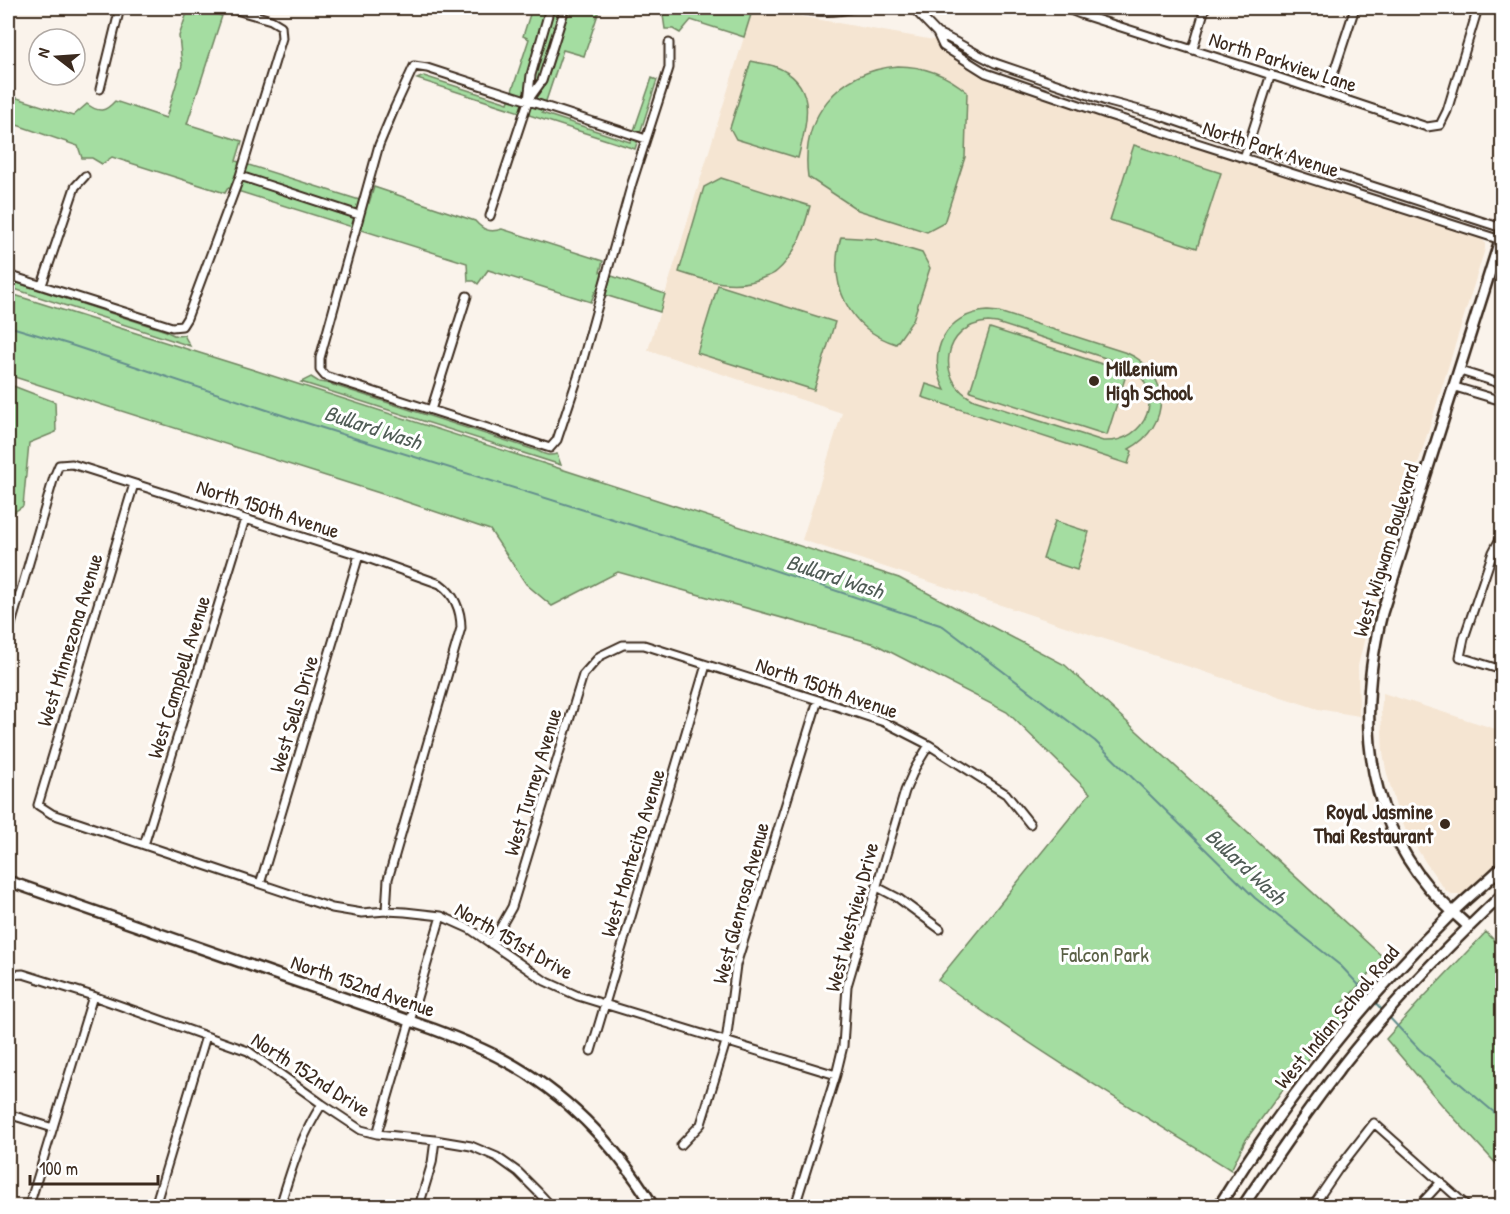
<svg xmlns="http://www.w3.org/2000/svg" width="1510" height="1214" font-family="'Patrick Hand',sans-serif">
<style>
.built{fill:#f5e5d2}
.green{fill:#a4dda1;stroke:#708460;stroke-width:1.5;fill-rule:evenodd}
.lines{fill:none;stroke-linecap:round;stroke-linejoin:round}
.stream{stroke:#648f8d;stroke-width:2}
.street-casing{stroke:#3b2a1e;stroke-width:11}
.secondary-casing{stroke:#3b2a1e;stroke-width:14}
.street{stroke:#fff;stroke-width:7}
.secondary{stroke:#fff;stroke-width:9}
.poi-dot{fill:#3b2a1e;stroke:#fff;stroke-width:2}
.labels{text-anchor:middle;stroke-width:6;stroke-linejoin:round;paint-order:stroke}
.street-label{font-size:21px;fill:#3b2a1e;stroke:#fff}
.poi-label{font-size:21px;font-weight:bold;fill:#3b2a1e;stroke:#fff;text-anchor:start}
.park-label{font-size:21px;fill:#5a6045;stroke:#fff}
.water-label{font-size:22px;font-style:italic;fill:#505c56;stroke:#fff}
</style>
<rect width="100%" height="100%" fill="#faf3eb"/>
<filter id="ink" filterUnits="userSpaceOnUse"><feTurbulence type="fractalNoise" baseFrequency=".0167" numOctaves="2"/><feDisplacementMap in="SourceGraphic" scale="12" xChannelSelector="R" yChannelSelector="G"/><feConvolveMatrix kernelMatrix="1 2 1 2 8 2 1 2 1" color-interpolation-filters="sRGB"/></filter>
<g filter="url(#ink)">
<path class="built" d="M 753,8 L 934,40 L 967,65 L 1051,99 L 1482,239 L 1485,243 L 1485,249 L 1368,624 L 1358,666 L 1359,716 L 1318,709 L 802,540 L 842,413 L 648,350 Z
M 1383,693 L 1502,731 L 1502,858 L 1463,895 L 1452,894 L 1446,891 L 1426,863 L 1406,831 L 1396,807 L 1386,770 L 1383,752 L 1381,711 Z"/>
<path class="green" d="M 180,8 L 219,8 L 217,14 L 222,16 L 187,124 L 242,141 L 236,161 L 369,203 L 374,187 L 475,221 C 483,230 490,233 502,229 L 603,261 L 600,272 L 665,294 L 660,312 L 595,292 L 591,302 L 488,270 L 478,284 L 474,281 L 468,281 L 467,263 L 228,188 L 225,193 L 112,157 L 102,164 L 92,158 L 82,158 L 78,146 L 8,122 L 8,95 L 73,116 L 87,104 C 99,113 105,112 115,101 L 166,118 L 182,65 L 179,36 L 188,10 Z
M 532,8 L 600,8 L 584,56 L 563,50 L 542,113 L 630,142 L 652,78 L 657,80 L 635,149 L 417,79 L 424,76 L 508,103 L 529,39 L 523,36 Z
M 662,8 L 753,8 L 744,37 L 691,20 L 680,33 L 673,29 L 665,29 Z
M 751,61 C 759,63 767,64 774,66 C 819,83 807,122 798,158 L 736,139 L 730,128 Z
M 898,66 C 924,66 946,74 967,92 L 965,157 L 944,223 L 927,232 L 858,210 L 808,177 C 800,117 838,71 898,66 Z
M 1134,145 L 1221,173 L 1197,248 L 1110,220 Z
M 721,178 L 810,206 C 804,229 796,255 777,271 C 774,274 769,276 765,277 C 737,290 706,281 679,272 L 704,187 Z
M 841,237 L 876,239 L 922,253 L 930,268 L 913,320 L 896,344 C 849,329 827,284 841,237 Z
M 8,280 L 166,331 C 173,335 176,337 184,335 L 190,346 L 8,287 Z
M 718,285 L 835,322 L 814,390 L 697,353 Z
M 8,293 L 254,370 L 899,578 L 1065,665 L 1384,958 L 1341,1005 L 1350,1012 L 1281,1092 L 1245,1141 L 1231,1170 C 1133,1109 1033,1048 938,980 L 1090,793 L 1007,712 L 875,644 L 618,572 L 552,606 L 526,584 L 490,530 L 392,497 L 8,375 Z
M 988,311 L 999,312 L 1127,353 C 1172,372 1171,427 1129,449 L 1132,451 L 1128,464 L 922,397 L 926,384 L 945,390 C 925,353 946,313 988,311 ZM 988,322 L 997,323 L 1130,366 C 1166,392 1148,443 1103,441 L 974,400 C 934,380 943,325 988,322 Z
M 990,328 L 1127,372 L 1107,435 L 970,391 Z
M 311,377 L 319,382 L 327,383 L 538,451 C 545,455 549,456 557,454 L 561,465 L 301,382 Z
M 8,384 L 55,402 L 56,432 L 29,443 L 23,506 L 8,516 Z
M 1055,521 L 1089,532 L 1077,570 L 1043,559 Z
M 1486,932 L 1502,948 L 1502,1170 L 1442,1105 L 1386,1039 L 1420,1001 Z"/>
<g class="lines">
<path class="stream" d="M 8,326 L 68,344 L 297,420 L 740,559 L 943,626 L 1095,741 L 1255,898 L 1341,966 L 1369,996
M 1373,1000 L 1384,1012
M 1388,1016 L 1419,1049 L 1502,1119"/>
<defs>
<path id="street" d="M 795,8 C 814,12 835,13 854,8
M 913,8 L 937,33 L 943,46 L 986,73 L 1106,114 L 1501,240
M 1065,8 L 1080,14 L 1259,71 L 1427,127 L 1440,125 L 1447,111 L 1478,8
M 937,33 C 957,41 975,54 995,63 L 1109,102 L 1158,115 L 1248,146 L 1502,228
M 1193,49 L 1205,8
M 100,89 L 120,8
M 1327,93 L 1355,8
M 529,99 L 542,81 L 565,8
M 646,139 L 427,68 L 414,66 L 395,107 L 379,145 L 320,358 L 320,370 L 325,376 L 550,448 L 557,440 L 578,377 L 632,183 L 669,68 L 669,43
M 1244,158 L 1271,74
M 240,176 L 359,215
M 490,216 L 528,101 L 531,75 L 550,8
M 8,275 L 172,327 L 182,326 L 187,318 L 240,176 L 282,38 L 281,26 L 271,20 L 229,8
M 42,285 L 75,187 L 85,176
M 1460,371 L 1502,384
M 1455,387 L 1502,401
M 431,410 L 467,296
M 134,484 L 38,805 L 52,814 L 332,908 L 362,913 L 386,911 L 405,912 L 441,916 L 470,929 L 545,981 L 578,996 L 836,1075
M 1502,535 L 1493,552 L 1464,638 L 1460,657 L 1502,670
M 8,635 L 54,477 L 59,465 L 72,464 L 359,555 L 440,584 C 455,595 461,609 461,628 L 388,879 L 386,911
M 144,845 L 245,519
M 260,884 L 359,555
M 877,887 L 898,898 L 940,929
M 491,944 L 512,907 L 583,675 L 600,656 L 623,645 L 644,645 L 818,700 L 884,722 L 929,745 L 1006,794 L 1030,824
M 8,975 L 23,974 L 93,996 L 248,1051 L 322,1104 L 361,1130 L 377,1134 L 435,1140 L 471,1146 L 497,1157 L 518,1172 L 538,1192 L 551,1206
M 591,1051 L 706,665
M 8,1114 L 53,1128
M 377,1134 L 441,916
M 681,1145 L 701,1124 L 726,1042 L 736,965 L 818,700
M 29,1206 L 93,996
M 155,1206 L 206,1036
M 280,1206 C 292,1168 300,1138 322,1104
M 419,1206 L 432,1163 L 435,1140
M 795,1206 L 836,1075 L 843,1046 L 847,986 L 905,791 L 915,768 L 929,745
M 1313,1206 L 1339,1168 L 1374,1123 L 1467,1206
M 1419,1206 L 1441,1182"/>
<path id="secondary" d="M 8,881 L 433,1029 C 457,1038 482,1048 504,1060 C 567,1094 616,1146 653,1206
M 1469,927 C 1455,914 1441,902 1429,888 C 1362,808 1358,710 1382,613 L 1502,234
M 1219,1206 C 1283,1102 1365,999 1452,913 C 1468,897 1486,883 1502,867
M 1243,1206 C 1276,1157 1309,1108 1346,1061 C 1393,1002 1447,947 1502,895"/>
</defs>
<use href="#street" class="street-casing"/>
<use href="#secondary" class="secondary-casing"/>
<use href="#street" class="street"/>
<use href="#secondary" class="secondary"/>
</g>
</g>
<g class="poi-dot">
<circle cx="1094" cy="381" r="6"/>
<circle cx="1445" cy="824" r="6"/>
</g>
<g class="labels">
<g class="street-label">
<text transform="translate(1283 62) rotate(18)" y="7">North Parkview Lane</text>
<text transform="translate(1271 149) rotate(18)" y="7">North Park Avenue</text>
<text transform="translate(268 509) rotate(18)" y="7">North 150th Avenue</text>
<text transform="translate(1386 550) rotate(-73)" y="7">West Wigwam Boulevard</text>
<text transform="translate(70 640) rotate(-73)" y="7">West Minnezona Avenue</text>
<text transform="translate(179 677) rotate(-73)" y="7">West Campbell Avenue</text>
<text transform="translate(827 688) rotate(19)" y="7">North 150th Avenue</text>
<text transform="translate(294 714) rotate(-73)" y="7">West Sells Drive</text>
<text transform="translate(533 782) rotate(-73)" y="7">West Turney Avenue</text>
<text transform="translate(633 853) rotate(-73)" y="7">West Montecito Avenue</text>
<text transform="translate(741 903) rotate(-75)" y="7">West Glenrosa Avenue</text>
<text transform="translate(852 917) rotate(-75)" y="7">West Westview Drive</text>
<text transform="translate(514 941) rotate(30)" y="7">North 151st Drive</text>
<text transform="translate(363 986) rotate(19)" y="7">North 152nd Avenue</text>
<text transform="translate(1337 1017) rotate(-50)" y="7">West Indian School Road</text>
<text transform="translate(311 1075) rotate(33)" y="7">North 152nd Drive</text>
</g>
<g class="poi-label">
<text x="1106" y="376">Millenium<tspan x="1106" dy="24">High School</tspan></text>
<text x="1433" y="819" text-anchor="end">Royal Jasmine<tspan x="1433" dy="24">Thai Restaurant</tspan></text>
</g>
<g class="park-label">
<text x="1105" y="962">Falcon Park</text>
</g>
<g class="water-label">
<text transform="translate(373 427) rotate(18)" y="8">Bullard Wash</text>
<text transform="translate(835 576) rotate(18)" y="8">Bullard Wash</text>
<text transform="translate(1246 866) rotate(43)" y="8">Bullard Wash</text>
</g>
</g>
<rect width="1510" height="1214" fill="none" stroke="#fff" stroke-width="30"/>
<rect x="15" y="15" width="1480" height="1184" fill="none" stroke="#3b2a1e" stroke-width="2" filter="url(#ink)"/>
<g transform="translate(57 57) rotate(287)"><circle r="28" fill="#ffffff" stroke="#b1aaa5" stroke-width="1.5"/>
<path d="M0-4.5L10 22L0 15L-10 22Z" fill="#3b2a1e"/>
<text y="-9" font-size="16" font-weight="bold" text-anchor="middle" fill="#3b2a1e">N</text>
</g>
<path d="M30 1175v9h128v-9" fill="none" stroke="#3b2a1e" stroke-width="3"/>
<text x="39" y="1175" font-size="18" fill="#3b2a1e" stroke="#ffffff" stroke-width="4.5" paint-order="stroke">100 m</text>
</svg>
